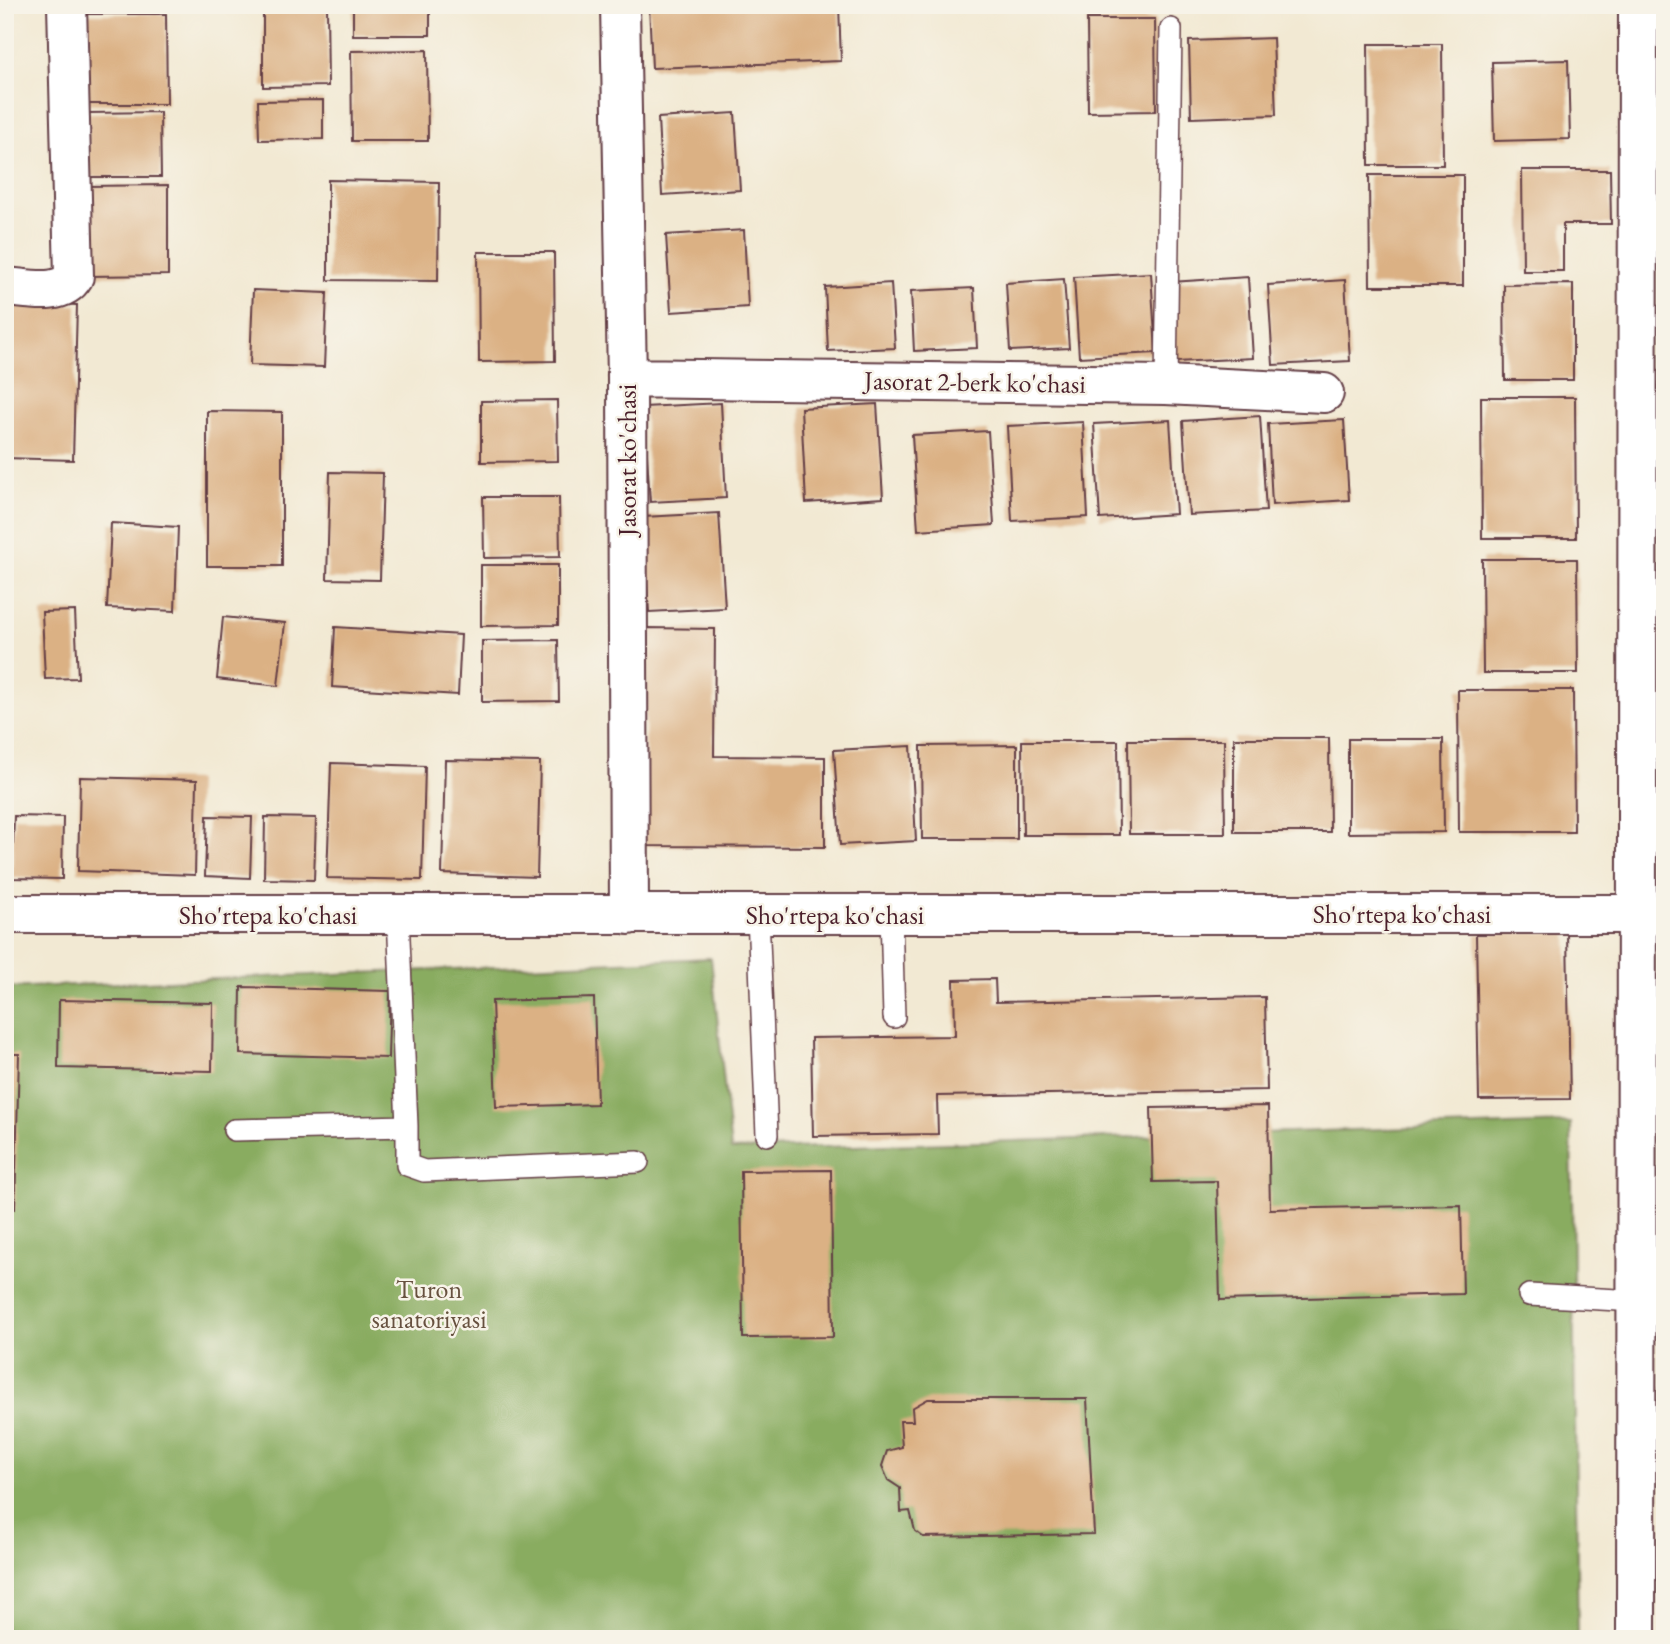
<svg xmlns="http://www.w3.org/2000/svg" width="1670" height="1644" font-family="'EB Garamond',serif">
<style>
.forest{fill:#89ac60;stroke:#6a6646;stroke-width:2}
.building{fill:#dbb184}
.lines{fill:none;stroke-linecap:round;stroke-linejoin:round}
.service-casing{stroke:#633d44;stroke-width:24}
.minor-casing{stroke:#633d44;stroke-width:42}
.service{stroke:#fff;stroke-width:21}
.minor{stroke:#fff;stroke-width:38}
.labels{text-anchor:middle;stroke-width:5;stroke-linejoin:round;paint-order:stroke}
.street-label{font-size:26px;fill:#4a1f2b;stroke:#f7f3e8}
.park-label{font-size:26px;fill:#67513f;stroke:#f7f3e8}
</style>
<rect width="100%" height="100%" fill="#f7f3e8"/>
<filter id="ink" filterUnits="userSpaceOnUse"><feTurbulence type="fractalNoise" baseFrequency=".0143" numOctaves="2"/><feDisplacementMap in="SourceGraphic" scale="14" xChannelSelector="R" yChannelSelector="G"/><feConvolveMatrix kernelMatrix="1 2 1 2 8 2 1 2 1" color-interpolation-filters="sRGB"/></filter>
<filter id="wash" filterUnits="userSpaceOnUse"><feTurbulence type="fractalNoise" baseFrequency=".00686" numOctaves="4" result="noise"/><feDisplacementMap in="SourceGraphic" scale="28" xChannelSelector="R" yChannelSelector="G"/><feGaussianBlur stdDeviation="1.57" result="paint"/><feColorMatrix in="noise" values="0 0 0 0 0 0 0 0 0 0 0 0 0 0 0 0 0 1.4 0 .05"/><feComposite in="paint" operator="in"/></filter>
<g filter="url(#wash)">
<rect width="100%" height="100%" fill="#f2e9d3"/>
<path class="forest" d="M 711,958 L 731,1150 L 1571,1123 L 1578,1639 L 5,1639 L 5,988 Z"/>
<g id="blocks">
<path class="building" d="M 327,5 L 328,86 L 263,87 L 263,6 Z
M 353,5 L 430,5 L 430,35 L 353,35 Z
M 649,5 L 839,5 L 841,61 L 652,68 Z
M 85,14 L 166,14 L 167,104 L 86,104 Z
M 1087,19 L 1155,19 L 1156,111 L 1088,112 Z
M 1273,38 L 1276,115 L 1191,118 L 1189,41 Z
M 1368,44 L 1442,44 L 1443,165 L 1369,165 Z
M 427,50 L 428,141 L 352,141 L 351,51 Z
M 1568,60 L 1570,139 L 1494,141 L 1492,62 Z
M 323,100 L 323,139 L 259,140 L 258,101 Z
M 160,112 L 161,177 L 89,177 L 88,113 Z
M 735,113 L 740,190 L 662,195 L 658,118 Z
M 1522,170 L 1610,170 L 1611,224 L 1563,224 L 1563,271 L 1523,271 Z
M 1369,175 L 1463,175 L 1463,286 L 1370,286 Z
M 328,180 L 439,182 L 438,281 L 328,280 Z
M 168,185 L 168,275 L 87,276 L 87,186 Z
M 744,230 L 748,307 L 671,312 L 666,235 Z
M 478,252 L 554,252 L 555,361 L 479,362 Z
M 1151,273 L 1156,353 L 1079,357 L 1074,277 Z
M 1248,277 L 1253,358 L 1176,362 L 1171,282 Z
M 1064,279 L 1069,348 L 1010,351 L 1006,283 Z
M 1345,280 L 1350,361 L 1273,365 L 1268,285 Z
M 891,283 L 895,348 L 828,351 L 825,287 Z
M 1573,284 L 1573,380 L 1505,380 L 1504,285 Z
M 974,288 L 977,348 L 914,351 L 911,291 Z
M 253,290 L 327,293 L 324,367 L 250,365 Z
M 5,302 L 77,305 L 73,460 L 5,458 Z
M 1481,397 L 1575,397 L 1576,538 L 1482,538 Z
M 557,400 L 558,461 L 481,462 L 481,401 Z
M 721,403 L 726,498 L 650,502 L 644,407 Z
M 877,404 L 883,498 L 806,503 L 801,408 Z
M 207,411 L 282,412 L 282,566 L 207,566 Z
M 1260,416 L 1266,511 L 1189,515 L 1183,421 Z
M 1170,420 L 1176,514 L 1100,519 L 1094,424 Z
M 1344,420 L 1349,500 L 1272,505 L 1268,424 Z
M 1083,422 L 1088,517 L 1012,521 L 1007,426 Z
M 988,431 L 994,525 L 918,530 L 912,435 Z
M 330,472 L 383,473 L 380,580 L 327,579 Z
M 483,497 L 559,497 L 560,557 L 484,558 Z
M 719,513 L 725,608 L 649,612 L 643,517 Z
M 5,522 L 12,522 L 11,572 L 5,572 Z
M 111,523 L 178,527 L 175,611 L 107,608 Z
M 1482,559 L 1577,559 L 1578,673 L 1483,673 Z
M 481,565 L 558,565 L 558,625 L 481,626 Z
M 75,611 L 78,678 L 45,679 L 42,612 Z
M 223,617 L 285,623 L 278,686 L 217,679 Z
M 335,627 L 461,635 L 458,695 L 332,687 Z
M 646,628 L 715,629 L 714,756 L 825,757 L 825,847 L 645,846 Z
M 558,640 L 559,701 L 482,702 L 482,641 Z
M 1458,690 L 1573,690 L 1574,832 L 1459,832 Z
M 1234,738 L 1329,738 L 1330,832 L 1234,832 Z
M 1348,739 L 1443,739 L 1444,832 L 1348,833 Z
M 1128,740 L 1224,740 L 1225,834 L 1129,834 Z
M 1022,741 L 1118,741 L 1119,835 L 1023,835 Z
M 1017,745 L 1017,839 L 922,839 L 921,746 Z
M 911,746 L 916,841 L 840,845 L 834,750 Z
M 445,760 L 540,762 L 537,877 L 442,874 Z
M 331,763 L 425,766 L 422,880 L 327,878 Z
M 80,777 L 197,780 L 195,875 L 78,871 Z
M 14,816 L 63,817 L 62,879 L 12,878 Z
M 207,816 L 252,817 L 250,878 L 205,876 Z
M 265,817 L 316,818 L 314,880 L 264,879 Z
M 1567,932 L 1570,1099 L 1479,1100 L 1476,934 Z
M 995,979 L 996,1002 L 1265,997 L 1267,1090 L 937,1096 L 938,1134 L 813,1136 L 811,1038 L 955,1036 L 954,980 Z
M 241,987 L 390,991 L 388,1058 L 240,1054 Z
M 594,998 L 597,1104 L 496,1107 L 492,1001 Z
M 59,1000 L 213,1003 L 212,1071 L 58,1068 Z
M 5,1054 L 19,1054 L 15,1209 L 5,1209 Z
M 1268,1106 L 1270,1209 L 1461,1205 L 1463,1294 L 1220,1300 L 1217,1181 L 1153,1182 L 1151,1108 Z
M 831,1170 L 833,1337 L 743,1338 L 741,1171 Z
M 928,1399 L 1087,1399 L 1094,1534 L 923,1537 L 915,1531 L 910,1511 L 901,1512 L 900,1488 L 888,1480 L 882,1466 L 887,1451 L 902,1447 L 900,1421 L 913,1421 L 912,1408 Z"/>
</g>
</g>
<g filter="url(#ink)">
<use href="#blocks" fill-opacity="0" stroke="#633d44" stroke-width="2"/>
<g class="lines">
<defs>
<path id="service" d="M 1166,385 L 1171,29
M 758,915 L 767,1135
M 891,915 L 894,1017
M 407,1126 L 407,1165 L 424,1171 L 638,1162
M 234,1130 L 407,1126 L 398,915
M 1529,1295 L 1636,1301"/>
<path id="minor" d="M 620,5 L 627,378 L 629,915
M 5,287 C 27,288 61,298 74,276 L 67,5
M 627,378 L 1166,385 L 1324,393
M 5,914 L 1665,914
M 1636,1639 L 1638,5"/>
</defs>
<use href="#service" class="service-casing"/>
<use href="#minor" class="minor-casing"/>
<use href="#service" class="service"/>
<use href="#minor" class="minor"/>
</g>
</g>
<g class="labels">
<g class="street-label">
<text transform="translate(975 382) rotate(1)" y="9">Jasorat 2-berk ko'chasi</text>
<text transform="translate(627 460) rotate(-90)" y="9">Jasorat ko'chasi</text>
<text x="1402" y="923">Sho'rtepa ko'chasi</text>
<text x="268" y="924">Sho'rtepa ko'chasi</text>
<text x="835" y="924">Sho'rtepa ko'chasi</text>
</g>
<g class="park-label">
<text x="429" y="1298">Turon<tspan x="429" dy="30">sanatoriyasi</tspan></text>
</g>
</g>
<rect width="1670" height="1644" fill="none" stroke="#f7f3e8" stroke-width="28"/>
</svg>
